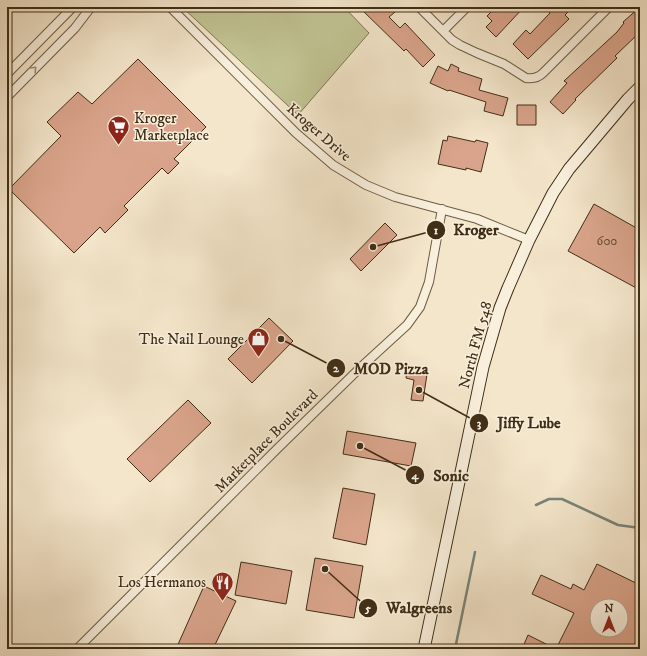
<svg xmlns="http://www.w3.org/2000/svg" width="647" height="656" font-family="'IM FELL DW Pica',serif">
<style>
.green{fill:#c1c393;stroke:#807854}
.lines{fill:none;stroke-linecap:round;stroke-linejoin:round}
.stream{stroke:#78847b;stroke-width:2.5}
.building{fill:#d9a48b;stroke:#402e16;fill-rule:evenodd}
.street-casing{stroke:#6d5c43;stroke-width:10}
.secondary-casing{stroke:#402e16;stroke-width:13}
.street{stroke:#f8efdd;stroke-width:8}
.secondary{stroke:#f8efdd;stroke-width:11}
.oneway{stroke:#9c8e7a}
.labels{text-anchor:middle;stroke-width:3;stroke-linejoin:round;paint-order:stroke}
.number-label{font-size:13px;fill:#664c33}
.poi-label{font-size:15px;fill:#402e16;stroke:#f8efdd;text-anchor:end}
.street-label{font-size:15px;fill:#402e16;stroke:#f8efdd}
.leader{fill:none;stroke:#402e16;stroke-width:1.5}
.callout-dot{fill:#402e16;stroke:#f8efdd;stroke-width:1.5}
.mark-label{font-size:12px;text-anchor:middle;font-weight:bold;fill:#fff}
.callout-label{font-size:16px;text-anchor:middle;font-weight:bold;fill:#402e16;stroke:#f8efdd;stroke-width:3;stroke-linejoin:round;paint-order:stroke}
</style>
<rect width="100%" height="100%" fill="#f4e6cb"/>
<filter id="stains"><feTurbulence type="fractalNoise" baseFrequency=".005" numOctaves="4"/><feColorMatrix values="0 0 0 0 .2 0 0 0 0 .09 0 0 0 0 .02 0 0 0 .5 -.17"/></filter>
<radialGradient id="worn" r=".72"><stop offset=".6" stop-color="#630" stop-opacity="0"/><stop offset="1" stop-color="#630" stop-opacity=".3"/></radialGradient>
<path class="green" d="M 182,7 L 344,7 L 369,33 L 298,115 Z"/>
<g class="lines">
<path class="stream" d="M 536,505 L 549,499 L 562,499 L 618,525 L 640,528
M 455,649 L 475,552"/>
</g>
<path class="building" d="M 359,7 L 390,7 L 395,12 L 389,17 L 400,28 L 405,23 L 435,55 L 423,67 L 406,49 L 404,51 Z
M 496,7 L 524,7 L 496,37 L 486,27 L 492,21 L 487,16 Z
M 544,7 L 573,7 L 565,15 L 569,19 L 528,59 L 513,44 L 526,30 L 530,34 L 550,13 Z
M 640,7 L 640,32 L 615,56 L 617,58 L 575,99 L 576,100 L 563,114 L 550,102 L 567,83 L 564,81 L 617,32 L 624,23 L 623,22 Z
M 138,59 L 206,127 L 174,159 L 179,163 L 168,174 L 162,168 L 124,206 L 128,210 L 105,233 L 100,227 L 74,253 L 9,189 L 61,136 L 47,122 L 78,92 L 92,104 Z
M 451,64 L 459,68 L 458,71 L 482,79 L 479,90 L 508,98 L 503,116 L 484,111 L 486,102 L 449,90 L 448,91 L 430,83 L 438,66 L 448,71 Z
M 517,105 L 536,105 L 536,125 L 517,125 Z
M 448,136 L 475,142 L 476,140 L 488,143 L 481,172 L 466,168 L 466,170 L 438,164 L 443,140 L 447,141 Z
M 594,204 L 640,230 L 640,290 L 568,251 Z
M 385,223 L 397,235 L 361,271 L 350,259 Z
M 269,318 L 293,341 L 252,383 L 228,359 Z
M 407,371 L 427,374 L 423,401 L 411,400 L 414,380 L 406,378 Z
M 188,400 L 211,423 L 150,482 L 127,459 Z
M 347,431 L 416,443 L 411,466 L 343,454 Z
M 343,488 L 375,494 L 366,545 L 333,538 Z
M 315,558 L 363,566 L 354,618 L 306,610 Z
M 241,562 L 292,571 L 286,604 L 235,595 Z
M 597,564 L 640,585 L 640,649 L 522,649 L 528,635 L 556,649 L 574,613 L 532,594 L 541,575 L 571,589 L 573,584 L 584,590 ZM 597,606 L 621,606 L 621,630 L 597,630 Z
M 204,586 L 236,601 L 213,649 L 176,649 Z"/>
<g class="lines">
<defs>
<path id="street" d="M 170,7 L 296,133 L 333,165 L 366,185 L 395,197 L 477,219 L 529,240
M 419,7 L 452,40 L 460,45 L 477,53 L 504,64 L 526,78 C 533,79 538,78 543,73 L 609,7
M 443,31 L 467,7
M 7,74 L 73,7
M 7,97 L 75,28 L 91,7
M 77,649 L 277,449 L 360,368 L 407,325 L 420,307 L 429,282 L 442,209"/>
<path id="secondary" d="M 424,649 L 483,367 L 500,308 L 508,288 L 529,240 L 553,193 L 569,169 L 628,99 L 640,87"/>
</defs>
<use href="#street" class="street-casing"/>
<use href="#secondary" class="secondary-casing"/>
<use href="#street" class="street"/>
<use href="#secondary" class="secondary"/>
</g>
<defs><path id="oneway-chevron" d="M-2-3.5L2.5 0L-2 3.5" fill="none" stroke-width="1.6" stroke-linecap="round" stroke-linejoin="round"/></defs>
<use class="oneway" href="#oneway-chevron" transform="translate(34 69) rotate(-46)"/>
<defs>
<symbol id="supermarket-pin" viewBox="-11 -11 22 30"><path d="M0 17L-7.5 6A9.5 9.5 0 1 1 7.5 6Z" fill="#8f2418" stroke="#f8efdd"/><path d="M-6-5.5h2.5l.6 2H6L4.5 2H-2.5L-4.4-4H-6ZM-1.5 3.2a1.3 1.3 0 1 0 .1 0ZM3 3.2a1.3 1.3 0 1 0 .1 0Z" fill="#fff"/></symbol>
<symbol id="shop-pin" viewBox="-11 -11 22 30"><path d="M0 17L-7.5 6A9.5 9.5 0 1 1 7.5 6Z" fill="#8f2418" stroke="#f8efdd"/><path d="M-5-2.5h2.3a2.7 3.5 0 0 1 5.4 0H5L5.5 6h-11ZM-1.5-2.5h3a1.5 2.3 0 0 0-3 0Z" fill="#fff"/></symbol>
<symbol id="restaurant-pin" viewBox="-11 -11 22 30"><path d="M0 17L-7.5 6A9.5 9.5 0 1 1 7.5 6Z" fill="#8f2418" stroke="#f8efdd"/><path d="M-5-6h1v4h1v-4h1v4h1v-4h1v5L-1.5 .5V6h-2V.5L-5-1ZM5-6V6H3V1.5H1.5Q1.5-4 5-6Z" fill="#fff"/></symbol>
</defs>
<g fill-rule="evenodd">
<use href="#supermarket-pin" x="106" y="114" width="25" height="34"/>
<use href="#shop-pin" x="246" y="326" width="25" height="34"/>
<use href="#restaurant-pin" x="210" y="570" width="25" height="34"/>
</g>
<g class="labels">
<g class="number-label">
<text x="607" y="245">600</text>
</g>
<g class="poi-label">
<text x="134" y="123" text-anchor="start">Kroger<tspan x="134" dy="17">Marketplace</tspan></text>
<text x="244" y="344">The Nail Lounge</text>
<text x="206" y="587">Los Hermanos</text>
</g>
<g class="street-label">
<text transform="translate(319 132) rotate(41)" y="5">Kroger Drive</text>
<text transform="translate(475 345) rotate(-75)" y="5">North FM 548</text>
<text transform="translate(266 441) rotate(-45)" y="5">Marketplace Boulevard</text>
</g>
</g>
<path class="leader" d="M373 247L436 230M281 339L336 368M419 390L479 423M360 446L415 475M325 569L368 608"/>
<g class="callout-dot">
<circle cx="373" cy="247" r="4"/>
<circle cx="281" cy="339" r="4"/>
<circle cx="419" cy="390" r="4"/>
<circle cx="360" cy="446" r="4"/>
<circle cx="325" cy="569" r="4"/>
<circle cx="436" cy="230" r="10"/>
<circle cx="336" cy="368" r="10"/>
<circle cx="479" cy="423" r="10"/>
<circle cx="415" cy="475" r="10"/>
<circle cx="368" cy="608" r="10"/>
</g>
<g class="mark-label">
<text x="436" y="234">1</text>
<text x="336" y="372">2</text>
<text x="479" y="427">3</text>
<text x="415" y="479">4</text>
<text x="368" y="612">5</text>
</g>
<g class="callout-label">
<text x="476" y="235">Kroger</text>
<text x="391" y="374">MOD Pizza</text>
<text x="529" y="428">Jiffy Lube</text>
<text x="451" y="481">Sonic</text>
<text x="419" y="613">Walgreens</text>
</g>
<rect width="647" height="656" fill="none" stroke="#f4e6cb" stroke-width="24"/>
<rect x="8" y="8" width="631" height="640" fill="none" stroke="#402e16" stroke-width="2"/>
<rect x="12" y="12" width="623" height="632" fill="none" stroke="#402e16"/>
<g transform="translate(609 618)"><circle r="19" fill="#f8efdd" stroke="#aea28d"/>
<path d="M0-3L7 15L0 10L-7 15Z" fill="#8f2418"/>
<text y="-6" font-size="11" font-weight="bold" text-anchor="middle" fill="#402e16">N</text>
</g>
<rect width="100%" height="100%" filter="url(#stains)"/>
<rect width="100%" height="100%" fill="url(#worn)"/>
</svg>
